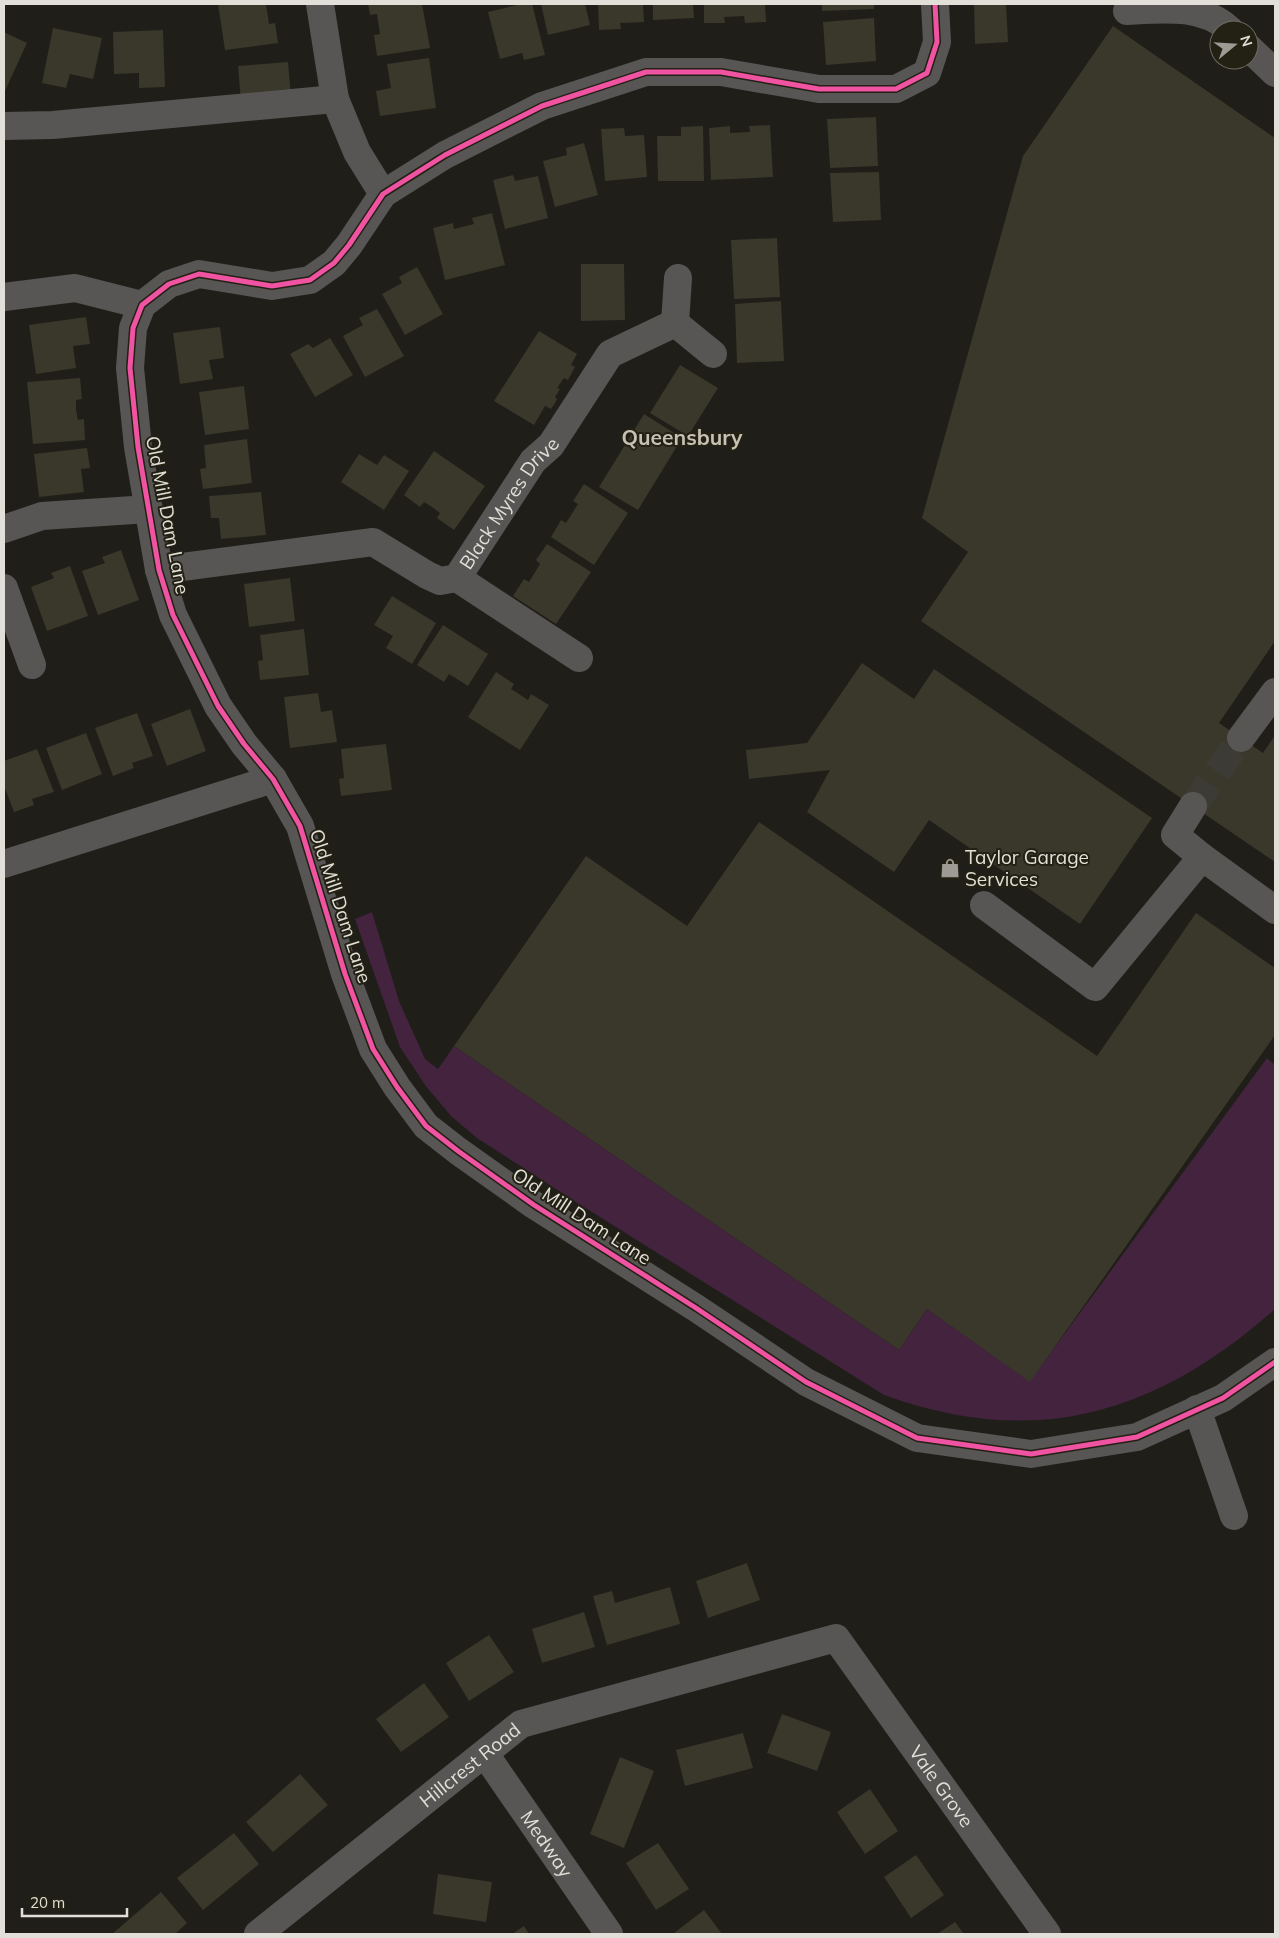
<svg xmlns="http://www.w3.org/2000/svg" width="1279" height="1938" font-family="Mulish,sans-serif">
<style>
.green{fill:#43233e}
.building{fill:#3a372b}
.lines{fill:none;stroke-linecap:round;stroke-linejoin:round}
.minor-tunnel{stroke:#3d3b35;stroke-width:28;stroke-dasharray:28 14;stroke-linecap:butt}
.minor{stroke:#575654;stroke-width:28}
.cycleway-casing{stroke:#232014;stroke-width:8}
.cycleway{stroke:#f153a3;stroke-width:5}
.labels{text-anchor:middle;stroke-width:4;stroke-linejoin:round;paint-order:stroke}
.street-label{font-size:19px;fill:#e1dfd7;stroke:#232014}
.poi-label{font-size:19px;fill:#e1dfd7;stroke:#232014;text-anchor:start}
.quarter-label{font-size:21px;font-weight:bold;fill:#c6c1b2;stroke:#232014}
</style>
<rect width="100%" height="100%" fill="#201e18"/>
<path class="green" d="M 372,912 L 399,1001 L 425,1059 L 438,1069 L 454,1046 L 899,1350 L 927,1309 L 1030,1381 L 1267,1058 L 1275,1065 L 1275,1309 C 1156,1414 1036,1450 884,1395 L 576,1202 L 477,1138 L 451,1116 L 425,1085 L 400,1047 L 355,919 Z"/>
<path class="building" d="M 218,4 L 266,4 L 269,24 L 275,23 L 278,43 L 225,50 Z
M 368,4 L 422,4 L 430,48 L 377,56 L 374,35 L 380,34 L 377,14 L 370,15 Z
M 521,4 L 532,4 L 545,55 L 524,60 L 522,53 L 500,59 L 488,12 Z
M 541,4 L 585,4 L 590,25 L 548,35 Z
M 598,4 L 643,4 L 644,22 L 620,23 L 621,29 L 599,30 Z
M 653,4 L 693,4 L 694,18 L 653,20 Z
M 704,4 L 765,4 L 766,22 L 745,23 L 744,16 L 724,17 L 725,23 L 704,23 Z
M 822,4 L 874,4 L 874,9 L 822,11 Z
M 974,4 L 1006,4 L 1008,42 L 975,44 Z
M 874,18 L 876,61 L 826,65 L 823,22 Z
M 1113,26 L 1275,138 L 1275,641 L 1219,723 L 1263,753 L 1275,735 L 1275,862 L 921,621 L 968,552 L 922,518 L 1023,156 Z
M 53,28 L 102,38 L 93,79 L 70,74 L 66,88 L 42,83 Z
M 163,30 L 165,87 L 139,88 L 139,73 L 114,74 L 113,32 Z
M 4,32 L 27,43 L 4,93 Z
M 429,58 L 436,108 L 380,116 L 376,91 L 391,88 L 387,64 Z
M 288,62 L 291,97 L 241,102 L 238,66 Z
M 876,117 L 878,166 L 830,168 L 827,119 Z
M 770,125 L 773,177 L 711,180 L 709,128 L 730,126 L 730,133 L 750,132 L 749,126 Z
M 703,126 L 704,181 L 658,181 L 657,136 L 681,136 L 681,127 Z
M 624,128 L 625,136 L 644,135 L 647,177 L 605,181 L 601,129 Z
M 584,143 L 598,195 L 555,207 L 543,161 L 567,155 L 566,148 Z
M 879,172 L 881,220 L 833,222 L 830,173 Z
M 513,175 L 515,181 L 538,176 L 548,218 L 505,229 L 493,180 Z
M 492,213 L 505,265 L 445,280 L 433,228 L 453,223 L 454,229 L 474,224 L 472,218 Z
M 777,238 L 780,297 L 734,299 L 731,240 Z
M 581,264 L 624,264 L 625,320 L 581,321 Z
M 417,267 L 443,314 L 405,335 L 382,294 L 402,283 L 399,277 Z
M 781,301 L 784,361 L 737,363 L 735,304 Z
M 377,309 L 404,356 L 365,377 L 343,336 L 363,325 L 359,318 Z
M 86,317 L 90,344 L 73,346 L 76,368 L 36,374 L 29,325 Z
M 220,327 L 224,358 L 209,360 L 213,379 L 180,384 L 173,333 Z
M 539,331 L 577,354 L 571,365 L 575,367 L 568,380 L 564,378 L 557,388 L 560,389 L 555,397 L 557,399 L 555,403 L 551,409 L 545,406 L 534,425 L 494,401 Z
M 330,338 L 353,375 L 315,397 L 290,354 L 308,344 L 313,348 Z
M 680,365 L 718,388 L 688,436 L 650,413 Z
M 80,378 L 82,399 L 76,400 L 76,410 L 78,420 L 84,419 L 85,440 L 33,444 L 27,382 Z
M 244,386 L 249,429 L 205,435 L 199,392 Z
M 644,414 L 682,438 L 638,510 L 599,487 Z
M 247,439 L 252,483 L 203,489 L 200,469 L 206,468 L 204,445 Z
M 87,448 L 90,468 L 81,469 L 84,492 L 39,497 L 34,454 Z
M 434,451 L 485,486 L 454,530 L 437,518 L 440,513 L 432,507 L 424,502 L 420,507 L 404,495 Z
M 359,454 L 377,465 L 384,455 L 409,471 L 384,510 L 341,482 Z
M 584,484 L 628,513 L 594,565 L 551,537 L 561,520 L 566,523 L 578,504 L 573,501 Z
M 261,492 L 266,535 L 221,539 L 219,518 L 211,518 L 209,496 Z
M 547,544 L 591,572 L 556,624 L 513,596 L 524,579 L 529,582 L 540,564 L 536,560 Z
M 121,550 L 139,600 L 98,615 L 82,571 L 105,563 L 102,557 Z
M 70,566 L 88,616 L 47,631 L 31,587 L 54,578 L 51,573 Z
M 290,578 L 295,621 L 249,627 L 244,584 Z
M 392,596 L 436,623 L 412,664 L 386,648 L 393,636 L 374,625 Z
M 443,625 L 488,654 L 468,686 L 449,674 L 444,682 L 417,665 Z
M 304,629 L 309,675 L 260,680 L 258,661 L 263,660 L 260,635 Z
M 862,663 L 914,699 L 934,669 L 1152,818 L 1080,924 L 929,820 L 894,872 L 807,812 L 830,770 L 749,779 L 746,750 L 807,743 Z
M 496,672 L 514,684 L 511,689 L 519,694 L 528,700 L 531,694 L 549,705 L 520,750 L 468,717 Z
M 318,693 L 321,712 L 332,710 L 337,742 L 290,748 L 284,697 Z
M 190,709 L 206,751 L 167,766 L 151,724 Z
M 137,713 L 153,756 L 132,763 L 134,768 L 113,776 L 95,728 Z
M 86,733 L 102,774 L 62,790 L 46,748 Z
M 386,744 L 392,790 L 341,796 L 339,779 L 344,778 L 341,749 Z
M 37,749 L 54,792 L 32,799 L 34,805 L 14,812 L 4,786 L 4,761 Z
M 759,822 L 1097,1056 L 1196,913 L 1275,968 L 1275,1035 L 1030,1382 L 927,1309 L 899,1350 L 454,1046 L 586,856 L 687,926 Z
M 747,1563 L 760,1600 L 708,1618 L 696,1581 Z
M 670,1587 L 680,1624 L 607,1645 L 593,1596 L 612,1591 L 615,1603 Z
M 584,1612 L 595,1647 L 542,1663 L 532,1629 Z
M 489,1635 L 514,1672 L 469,1701 L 446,1663 Z
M 424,1683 L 449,1717 L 401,1752 L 376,1719 Z
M 782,1714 L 831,1732 L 817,1771 L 767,1753 Z
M 743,1733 L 753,1768 L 685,1786 L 676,1750 Z
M 620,1757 L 654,1771 L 624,1848 L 590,1834 Z
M 300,1774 L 328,1805 L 273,1852 L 246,1822 Z
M 870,1789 L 898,1831 L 865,1854 L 837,1812 Z
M 234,1833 L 259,1864 L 203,1910 L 177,1878 Z
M 658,1843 L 689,1889 L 656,1910 L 626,1863 Z
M 916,1855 L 944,1895 L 911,1918 L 884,1877 Z
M 438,1874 L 492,1882 L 486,1922 L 433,1914 Z
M 161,1892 L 187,1923 L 175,1934 L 112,1934 Z
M 704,1910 L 722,1934 L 674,1934 L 674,1933 Z
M 955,1922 L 964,1934 L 937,1934 Z
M 524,1926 L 529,1934 L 512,1934 Z"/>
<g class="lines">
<path class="minor-tunnel" d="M 1193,806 L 1241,738"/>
<g class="minor">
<path d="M 320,4 L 335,99 L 357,152 L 383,194"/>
<path d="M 935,4 L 937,42 L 927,73 L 896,89 L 819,89 L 721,72 L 646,72 L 542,106 L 445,155 L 383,194 L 349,245 L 334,263 L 310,280 L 272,286 L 199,274 L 169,284 L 142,305 L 133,328 L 130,368 L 138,447 L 159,570 L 173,615 L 218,706 L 244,744 L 273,779 L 300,826 L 345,974 L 373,1049 L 397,1087 L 426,1126 L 458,1151 L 534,1205 L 696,1308 L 806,1382 L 917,1438 L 1031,1454 L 1137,1437 L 1223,1398 L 1275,1362"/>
<path d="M 1127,11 C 1162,9 1203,4 1230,30"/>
<path d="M 1249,48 L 1275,73"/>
<path d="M 4,126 L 53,125 L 335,99"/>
<path d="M 4,297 L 75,288 L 142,305"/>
<path d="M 675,323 L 678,278"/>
<path d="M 4,529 L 42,516 L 149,509"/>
<path id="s1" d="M 159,570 L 373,542 L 427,575 L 440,581 L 457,578 L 533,461 L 551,445 L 610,354 L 675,323 L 713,354"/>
<path d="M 457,578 L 579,658"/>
<path d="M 4,588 L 32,665"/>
<path d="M 1241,738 L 1275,692"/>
<path d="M 1193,806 L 1175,835 L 1202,857"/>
<path d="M 4,864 L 273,779"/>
<path d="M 984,905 L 1095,987 L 1202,857 L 1275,910"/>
<path d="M 1197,1409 L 1234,1516"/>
<path id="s2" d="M 485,1754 L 609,1934"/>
<path id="s3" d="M 258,1934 L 521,1724 L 836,1638 L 1047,1934"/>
</g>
<defs>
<path id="cycleway" d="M 935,4 L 937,42 L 927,73 L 896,89 L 819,89 L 721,72 L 646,72 L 542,106 L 445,155 L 383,194 L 349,245 L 334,263 L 310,280 L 272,286 L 199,274 L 169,284 L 142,305 L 133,328 L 130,368 L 138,447 L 159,570 L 173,615 L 218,706 L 244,744 L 273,779 L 300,826 L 345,974 L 373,1049 L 397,1087 L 426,1126 L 458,1151 L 534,1205 L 696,1308 L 806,1382 L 917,1438 L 1031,1454 L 1137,1437 L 1223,1398 L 1275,1362"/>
</defs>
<use href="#cycleway" class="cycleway-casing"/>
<use href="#cycleway" class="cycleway"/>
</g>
<defs>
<symbol id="shop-bare" viewBox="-9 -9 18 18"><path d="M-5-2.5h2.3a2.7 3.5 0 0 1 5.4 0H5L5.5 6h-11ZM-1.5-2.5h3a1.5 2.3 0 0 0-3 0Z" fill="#9d9b94" stroke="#232014" stroke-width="2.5" paint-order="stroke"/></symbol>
</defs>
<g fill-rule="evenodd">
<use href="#shop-bare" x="936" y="854" width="28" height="28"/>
</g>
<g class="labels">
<g class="street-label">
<text dy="7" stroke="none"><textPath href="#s1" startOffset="402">Black Myres Drive</textPath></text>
<text transform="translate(168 515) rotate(79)" y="7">Old Mill Dam Lane</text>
<text transform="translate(341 906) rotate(72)" y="7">Old Mill Dam Lane</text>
<text transform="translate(582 1216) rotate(33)" y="7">Old Mill Dam Lane</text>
<text dy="7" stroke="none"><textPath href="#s3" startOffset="271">Hillcrest Road</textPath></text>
<text dy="7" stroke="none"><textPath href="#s3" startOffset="845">Vale Grove</textPath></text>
<text dy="7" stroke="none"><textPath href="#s2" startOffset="109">Medway</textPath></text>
</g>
<g class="poi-label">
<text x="965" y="864">Taylor Garage<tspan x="965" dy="22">Services</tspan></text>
</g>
<g class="quarter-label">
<text x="682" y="445">Queensbury</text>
</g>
</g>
<rect width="1279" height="1938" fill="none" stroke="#e1dfd7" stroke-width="10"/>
<g transform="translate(1234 45) rotate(72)"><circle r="24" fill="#232014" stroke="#6f6c62"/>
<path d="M0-4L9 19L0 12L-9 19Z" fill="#9d9b94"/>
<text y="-8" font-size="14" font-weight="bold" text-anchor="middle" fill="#e1dfd7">N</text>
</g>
<path d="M22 1908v8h105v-8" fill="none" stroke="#e1dfd7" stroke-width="2.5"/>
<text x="30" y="1908" font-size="15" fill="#e1dfd7" stroke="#232014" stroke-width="4" paint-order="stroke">20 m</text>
</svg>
